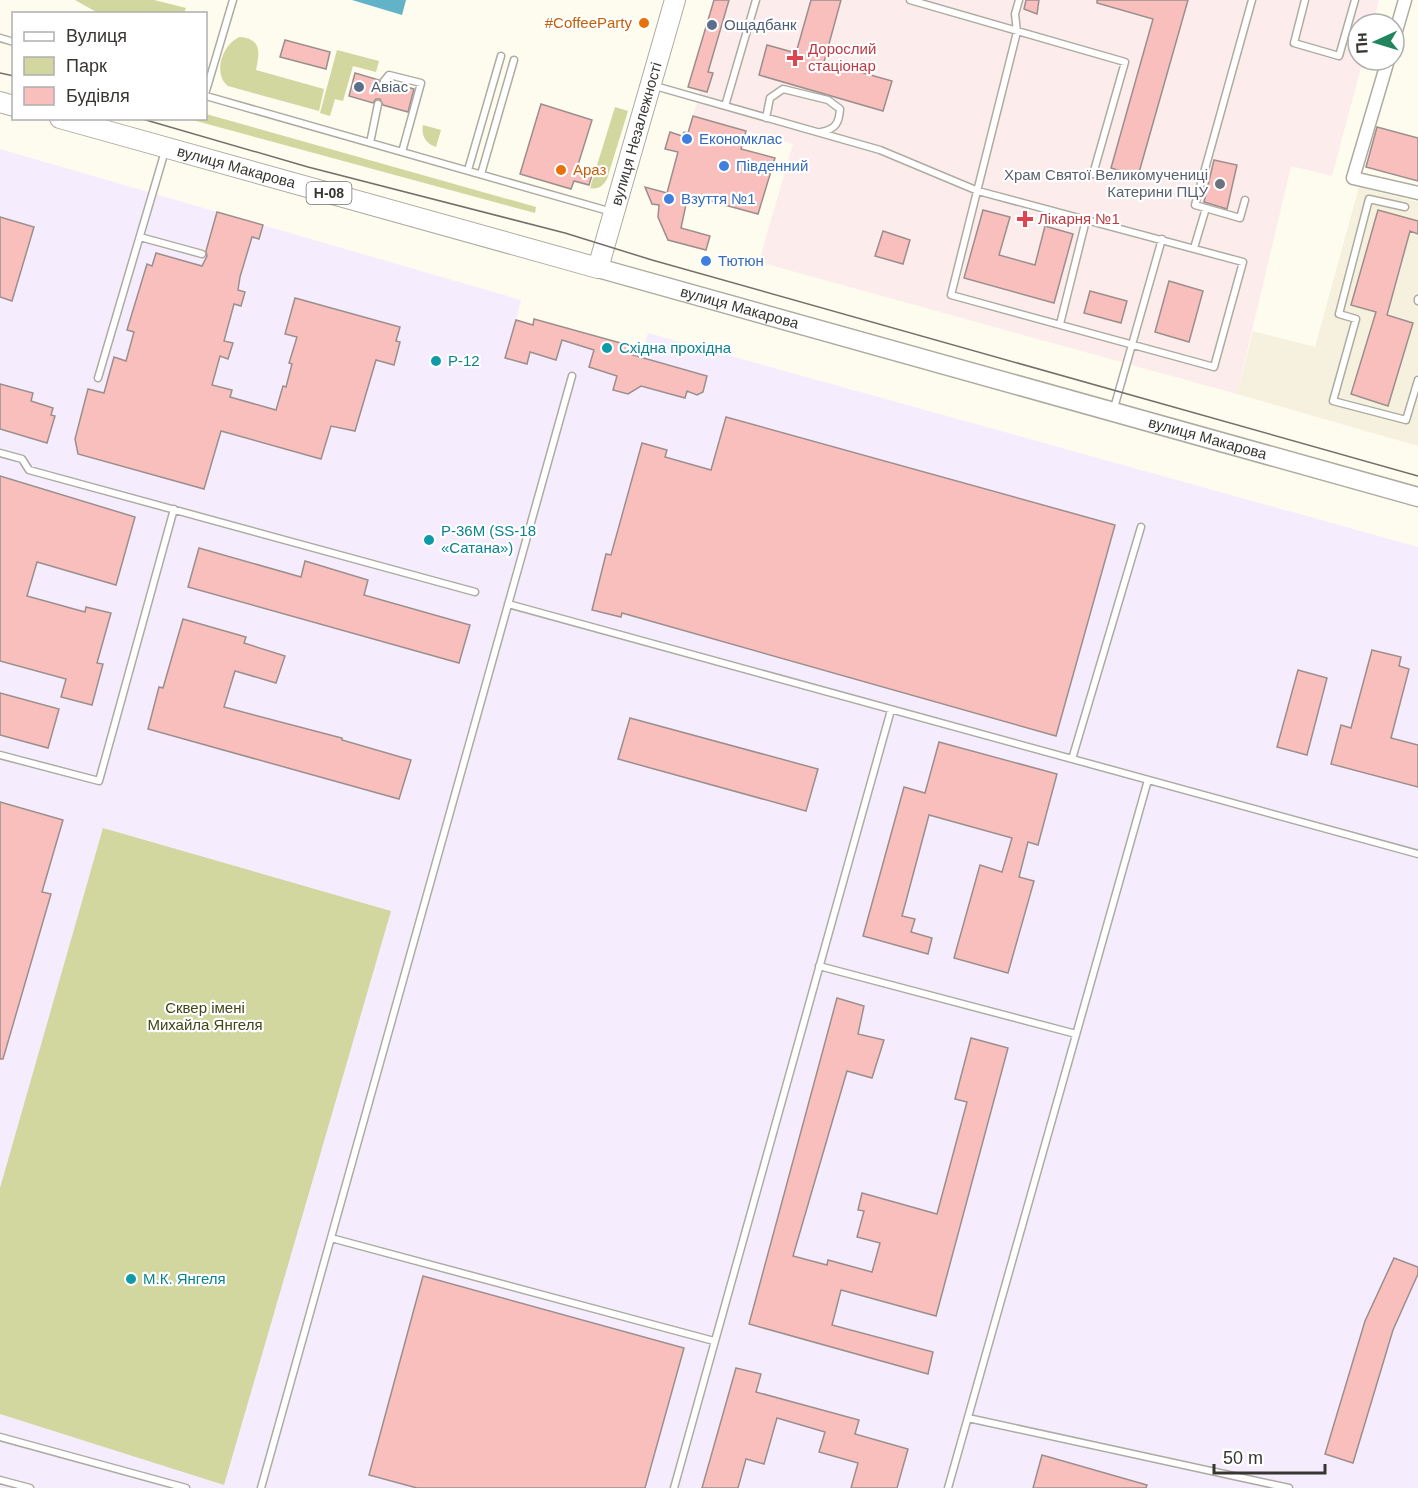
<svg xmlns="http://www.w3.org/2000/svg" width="1418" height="1488" font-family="Arial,sans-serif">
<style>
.built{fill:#f6f1de}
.industrial{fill:#f5edfd}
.medical{fill:#fcecec}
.green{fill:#d1d79e}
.water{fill:#62b3c7}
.building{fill:#f9bfbc;stroke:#9b8f8e;stroke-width:1.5}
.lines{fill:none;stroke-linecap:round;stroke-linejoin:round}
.lane-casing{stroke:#aeaca1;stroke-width:9}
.street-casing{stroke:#aeaca1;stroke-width:15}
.secondary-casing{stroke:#aeaca1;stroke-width:21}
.primary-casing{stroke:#aeaca1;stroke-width:22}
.lane{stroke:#fff;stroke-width:6}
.street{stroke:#fff;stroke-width:12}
.secondary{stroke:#fff;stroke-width:18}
.primary{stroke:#fff;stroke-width:20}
.tram{stroke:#726f69;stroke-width:1.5}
.food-dot{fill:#e8710a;stroke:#fff;stroke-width:2}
.service-dot{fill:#5c6f8a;stroke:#fff;stroke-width:2}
.health-dot{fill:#e0444e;stroke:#fff;stroke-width:2}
.shop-dot{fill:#3f7fe0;stroke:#fff;stroke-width:2}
.worship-dot{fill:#6b7280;stroke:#fff;stroke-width:2}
.culture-dot{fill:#0f9aa8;stroke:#fff;stroke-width:2}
.labels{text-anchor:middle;stroke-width:4.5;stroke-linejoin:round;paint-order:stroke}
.shield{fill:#fff;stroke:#747270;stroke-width:1.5}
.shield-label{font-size:14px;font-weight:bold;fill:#383632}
.food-label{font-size:15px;fill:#c56008;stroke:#fff;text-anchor:end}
.service-label{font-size:15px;fill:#4e5e75;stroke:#fff;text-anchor:start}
.health-label{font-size:15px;fill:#be3a42;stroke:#fff;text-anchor:start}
.street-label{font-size:15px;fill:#383632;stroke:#fff}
.shop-label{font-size:15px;fill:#366cbe;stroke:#fff;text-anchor:start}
.worship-label{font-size:15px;fill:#5b616d;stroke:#fff;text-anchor:end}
.culture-label{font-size:15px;fill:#0d838f;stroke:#fff;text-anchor:start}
.park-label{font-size:15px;fill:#424515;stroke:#fff}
</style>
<rect width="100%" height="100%" fill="#fefbef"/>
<path class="built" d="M 1359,187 L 1418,202 L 1418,446 L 1237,394 L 1253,331 L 1315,347 Z"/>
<path class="industrial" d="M 0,149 L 521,300 L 516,320 L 533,325 L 534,319 L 628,345 L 627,353 L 641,357 L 648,333 L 1418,547 L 1418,1488 L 0,1488 Z"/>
<path class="medical" d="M 729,0 L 1379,0 L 1373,24 L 1358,24 L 1358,60 L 1363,60 L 1332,176 L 1291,166 L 1237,394 L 759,262 L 793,144 L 693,116 L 700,90 L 707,92 L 713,73 L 708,72 L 725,15 L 711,10 L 725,13 Z"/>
<path class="green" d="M 75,0 L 154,0 L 186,8 L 184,13 L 98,13 Z
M 240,37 C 263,39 259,54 256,70 L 324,89 L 319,111 L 228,86 C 212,74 223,43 240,37 Z
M 337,50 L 379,61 L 376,72 L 353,66 L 343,101 L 335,99 L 330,116 L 320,113 Z
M 615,107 L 628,111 L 607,179 C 603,186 598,190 590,188 Z
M 206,114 L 536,207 L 535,213 L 189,119 L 206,118 Z
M 423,125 L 441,130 L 436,147 C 426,144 421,136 423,125 Z
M 103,828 L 391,911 L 224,1485 L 0,1414 L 0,1188 Z"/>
<path class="water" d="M 352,0 L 406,0 L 402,15 Z"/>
<path class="building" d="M 714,0 L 729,0 L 708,72 L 713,73 L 707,92 L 688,87 Z
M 811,0 L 841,0 L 824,62 L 892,81 L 883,111 L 759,75 L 767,45 L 796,53 Z
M 1026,0 L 1039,0 L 1037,14 L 1024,9 Z
M 1097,0 L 1188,0 L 1138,176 L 1111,168 L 1153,19 L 1097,3 Z
M 285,40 L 330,52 L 326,69 L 280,57 Z
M 355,73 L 379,80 L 379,83 L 383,86 L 390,82 L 414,89 L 408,112 L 383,105 L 380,99 L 376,99 L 373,103 L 349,96 Z
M 541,104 L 592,120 L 577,168 L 593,172 L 589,185 L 574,181 L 571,189 L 520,174 Z
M 693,116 L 746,131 L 741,149 L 775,158 L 758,214 L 688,195 L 681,228 L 710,236 L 706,250 L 668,240 L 658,217 L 659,205 L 652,204 L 645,187 L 667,193 L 678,152 L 665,149 L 670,132 L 682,136 L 684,132 L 688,133 Z
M 1377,127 L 1418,138 L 1418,181 L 1366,167 Z
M 1214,160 L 1237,165 L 1227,209 L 1204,202 Z
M 983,210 L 1010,217 L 999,255 L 1035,265 L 1045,226 L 1073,234 L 1054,303 L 964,278 Z
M 1378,210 L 1418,221 L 1418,234 L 1410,231 L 1387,315 L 1413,323 L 1388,406 L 1351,394 L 1376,312 L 1351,305 Z
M 217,212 L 263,225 L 259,239 L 252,237 L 240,277 L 238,290 L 245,292 L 241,306 L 234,304 L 224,341 L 233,343 L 228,359 L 220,356 L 212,385 L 232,390 L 230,397 L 276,410 L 283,386 L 286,387 L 292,364 L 289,363 L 297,337 L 285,334 L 295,298 L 400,327 L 396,341 L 400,342 L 394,365 L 376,360 L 355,431 L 331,426 L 321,459 L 221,431 L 204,489 L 78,454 L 75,439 L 88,389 L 104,393 L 114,357 L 126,361 L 134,332 L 127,330 L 147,264 L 152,266 L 156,253 L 202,266 L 207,256 L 206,251 Z
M 0,217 L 34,227 L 12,301 L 0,297 Z
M 883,231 L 910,240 L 903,264 L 875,256 Z
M 1169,281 L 1203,291 L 1189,342 L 1155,332 Z
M 1090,291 L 1127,301 L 1121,323 L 1084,313 Z
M 534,319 L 628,345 L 626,353 L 707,376 L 703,392 L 697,395 L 687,391 L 685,398 L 641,386 L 628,394 L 613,390 L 617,376 L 589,367 L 594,350 L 562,340 L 556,360 L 530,352 L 527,364 L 505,358 L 516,320 L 533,325 Z
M 0,384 L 33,393 L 31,401 L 53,408 L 51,415 L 55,416 L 47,443 L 0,429 Z
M 726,417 L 1115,525 L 1056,736 L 622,613 L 621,617 L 592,610 L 606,554 L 611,555 L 642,443 L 667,450 L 665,457 L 711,470 Z
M 0,476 L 135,517 L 116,585 L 37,562 L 27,596 L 85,612 L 86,607 L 111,613 L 97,663 L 103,664 L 92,705 L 61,697 L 66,679 L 0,661 Z
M 199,548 L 301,577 L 305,561 L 368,580 L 364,595 L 470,625 L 459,663 L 188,587 Z
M 183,619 L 246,637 L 244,643 L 285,656 L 276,683 L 235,671 L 224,707 L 334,736 L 342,738 L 342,740 L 411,760 L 399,799 L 148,729 L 159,687 L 163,688 Z
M 1372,650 L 1401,657 L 1399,666 L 1409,669 L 1391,738 L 1418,745 L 1418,787 L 1331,764 L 1341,725 L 1351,728 Z
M 1298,670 L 1327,678 L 1307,755 L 1277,747 Z
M 0,693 L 59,709 L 48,748 L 0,735 Z
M 630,718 L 818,769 L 806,811 L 618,759 Z
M 939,742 L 1057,774 L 1038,845 L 1028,842 L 1019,877 L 1034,881 L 1008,973 L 954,958 L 980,865 L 1002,872 L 1012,838 L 929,815 L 902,916 L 915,919 L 911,932 L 932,938 L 928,954 L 863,936 L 904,787 L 925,793 Z
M 0,802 L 63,820 L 42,892 L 51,894 L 3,1059 L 0,1059 Z
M 837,998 L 864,1006 L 858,1034 L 884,1040 L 872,1078 L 847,1071 L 793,1256 L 827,1265 L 828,1260 L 872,1272 L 880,1243 L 857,1237 L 864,1211 L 858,1210 L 862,1193 L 937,1214 L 967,1102 L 955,1099 L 971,1038 L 1008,1048 L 936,1316 L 841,1290 L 832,1325 L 933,1352 L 928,1374 L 749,1324 Z
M 1394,1258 L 1418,1267 L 1418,1274 L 1393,1330 L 1353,1463 L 1325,1454 L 1365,1321 Z
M 423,1276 L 684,1348 L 645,1488 L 417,1488 L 369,1475 Z
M 736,1368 L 761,1374 L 756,1392 L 859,1420 L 855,1434 L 908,1449 L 897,1488 L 851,1488 L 858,1463 L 819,1452 L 825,1432 L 777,1418 L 764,1464 L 746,1459 L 738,1488 L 702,1488 Z
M 1042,1455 L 1147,1485 L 1146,1488 L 1033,1488 Z"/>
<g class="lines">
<defs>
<path id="lane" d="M 910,0 L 1125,62 L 1093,174
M 1305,0 L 1294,43 L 1339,56 L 1355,0
M 0,38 L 14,42
M 384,81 L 389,75 L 421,83 L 402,152
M 655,86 L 880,150 L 978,191 L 1243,262 L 1214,367 L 951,295 L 1017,32 L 1015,14 L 1019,0
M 206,91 L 233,0
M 206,96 L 612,212
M 725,106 L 756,0
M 766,118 L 770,98 L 783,89 L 828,100 L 840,109 C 839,123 836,129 821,132
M 370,143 L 378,104
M 468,170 L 501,56
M 481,174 L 514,60
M 1245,200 L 1240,218 L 1195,205 L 1252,0
M 1405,207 L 1369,199 L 1339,314 L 1356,319 L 1333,401 L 1406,420 L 1418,380
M 140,237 L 202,254
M 1194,248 L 1206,208
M 1418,301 L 1418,299
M 1060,324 L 1086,220
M 98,378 L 165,151
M 1114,408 L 1162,239
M 0,453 L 22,459 L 29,470 L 475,592
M 508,604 L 1418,854
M 0,755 L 99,781 L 174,509
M 1072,759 L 1141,527
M 819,966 L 1076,1034
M 331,1238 L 714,1341
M 968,1418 L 1289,1488
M 0,1437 L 186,1488
M 0,1480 L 30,1488
M 261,1488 L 572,376
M 674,1488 L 891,710
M 948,1488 L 1148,780"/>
<path id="street" d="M 1394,38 L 1405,0
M 1388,60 L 1353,178 L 1418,193"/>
<g id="secondary">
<path id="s1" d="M 598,268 L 1418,497"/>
</g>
<g id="primary">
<path d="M 0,102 L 14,106"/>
<path id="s2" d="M 60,118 L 598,268 L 675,0"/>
</g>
</defs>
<use href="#lane" class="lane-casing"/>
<use href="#street" class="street-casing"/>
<use href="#secondary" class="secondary-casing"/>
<use href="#primary" class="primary-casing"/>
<use href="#lane" class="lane"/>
<use href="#street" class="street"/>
<use href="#secondary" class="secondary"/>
<use href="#primary" class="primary"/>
<path class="tram" d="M 0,73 L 14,76
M 139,118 L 308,167 L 565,233 L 652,260 L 1418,476"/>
</g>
<g class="food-dot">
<circle cx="644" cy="23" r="6"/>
<circle cx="561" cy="170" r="6"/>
</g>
<g class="service-dot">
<circle cx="712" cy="25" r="6"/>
<circle cx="359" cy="87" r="6"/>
</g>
<g class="health-dot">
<path d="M792 49h6v6h6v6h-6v6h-6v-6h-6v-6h6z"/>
<path d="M1022 210h6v6h6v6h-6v6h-6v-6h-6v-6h6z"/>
</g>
<g class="shop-dot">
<circle cx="687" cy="139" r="6"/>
<circle cx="724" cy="166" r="6"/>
<circle cx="669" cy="199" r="6"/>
<circle cx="706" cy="261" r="6"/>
</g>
<circle class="worship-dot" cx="1220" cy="184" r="6"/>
<g class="culture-dot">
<circle cx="607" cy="348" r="6"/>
<circle cx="436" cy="361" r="6"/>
<circle cx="429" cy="540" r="6"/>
<circle cx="131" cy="1279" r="6"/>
</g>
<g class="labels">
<rect class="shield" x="306.5" y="182" width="45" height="22" rx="4.5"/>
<g class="shield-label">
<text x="329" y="198">Н-08</text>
</g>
<g class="food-label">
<text x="632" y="28">#CoffeeParty</text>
<text x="573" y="175" text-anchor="start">Араз</text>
</g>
<g class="service-label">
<text x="724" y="30">Ощадбанк</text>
<text x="371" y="92">Авіас</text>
</g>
<g class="health-label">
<text x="808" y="54">Дорослий<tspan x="808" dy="17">стаціонар</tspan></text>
<text x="1038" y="224">Лікарня №1</text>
</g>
<g class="street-label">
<text dy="5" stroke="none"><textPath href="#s2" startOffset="698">вулиця Незалежності</textPath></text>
<text dy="5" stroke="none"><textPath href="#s2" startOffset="183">вулиця Макарова</textPath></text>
<text dy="5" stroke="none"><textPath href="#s1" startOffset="147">вулиця Макарова</textPath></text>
<text dy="5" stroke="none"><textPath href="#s1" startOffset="633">вулиця Макарова</textPath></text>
</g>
<g class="shop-label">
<text x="699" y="144">Економклас</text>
<text x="736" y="171">Південний</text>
<text x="681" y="204">Взуття №1</text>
<text x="718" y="266">Тютюн</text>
</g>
<g class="worship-label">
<text x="1208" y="180">Храм Святої Великомучениці<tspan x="1208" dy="17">Катерини ПЦУ</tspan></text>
</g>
<g class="culture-label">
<text x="619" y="353">Східна прохідна</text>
<text x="448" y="366">Р-12</text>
<text x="441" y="536">Р-36М (SS-18<tspan x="441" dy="17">«Сатана»)</tspan></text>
<text x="143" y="1284">М.К. Янгеля</text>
</g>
<g class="park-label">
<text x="205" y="1013">Сквер імені<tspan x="205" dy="17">Михайла Янгеля</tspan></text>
</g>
</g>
<rect x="12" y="12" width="195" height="108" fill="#ffffff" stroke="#afafad" stroke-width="1.5"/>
<rect x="24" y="32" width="30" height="9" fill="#ffffff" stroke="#afafad" stroke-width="1.5"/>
<text x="66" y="42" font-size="18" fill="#383632">Вулиця</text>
<rect x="24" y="57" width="30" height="18" fill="#d1d79e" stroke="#afafad" stroke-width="1.5"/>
<text x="66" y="72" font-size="18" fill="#383632">Парк</text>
<rect x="24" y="87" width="30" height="18" fill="#f9bfbc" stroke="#afafad" stroke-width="1.5"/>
<text x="66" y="102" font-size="18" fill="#383632">Будівля</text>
<g transform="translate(1376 42) rotate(266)"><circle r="28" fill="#ffffff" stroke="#afafad" stroke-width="1.5"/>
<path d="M0-4.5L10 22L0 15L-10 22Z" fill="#22855e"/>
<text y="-9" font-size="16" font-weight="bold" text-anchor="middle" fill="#383632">Пн</text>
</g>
<path d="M1214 1464v9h111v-9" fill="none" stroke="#383632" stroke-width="3"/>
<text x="1223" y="1464" font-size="18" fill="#383632" stroke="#ffffff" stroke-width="4.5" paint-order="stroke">50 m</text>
</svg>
